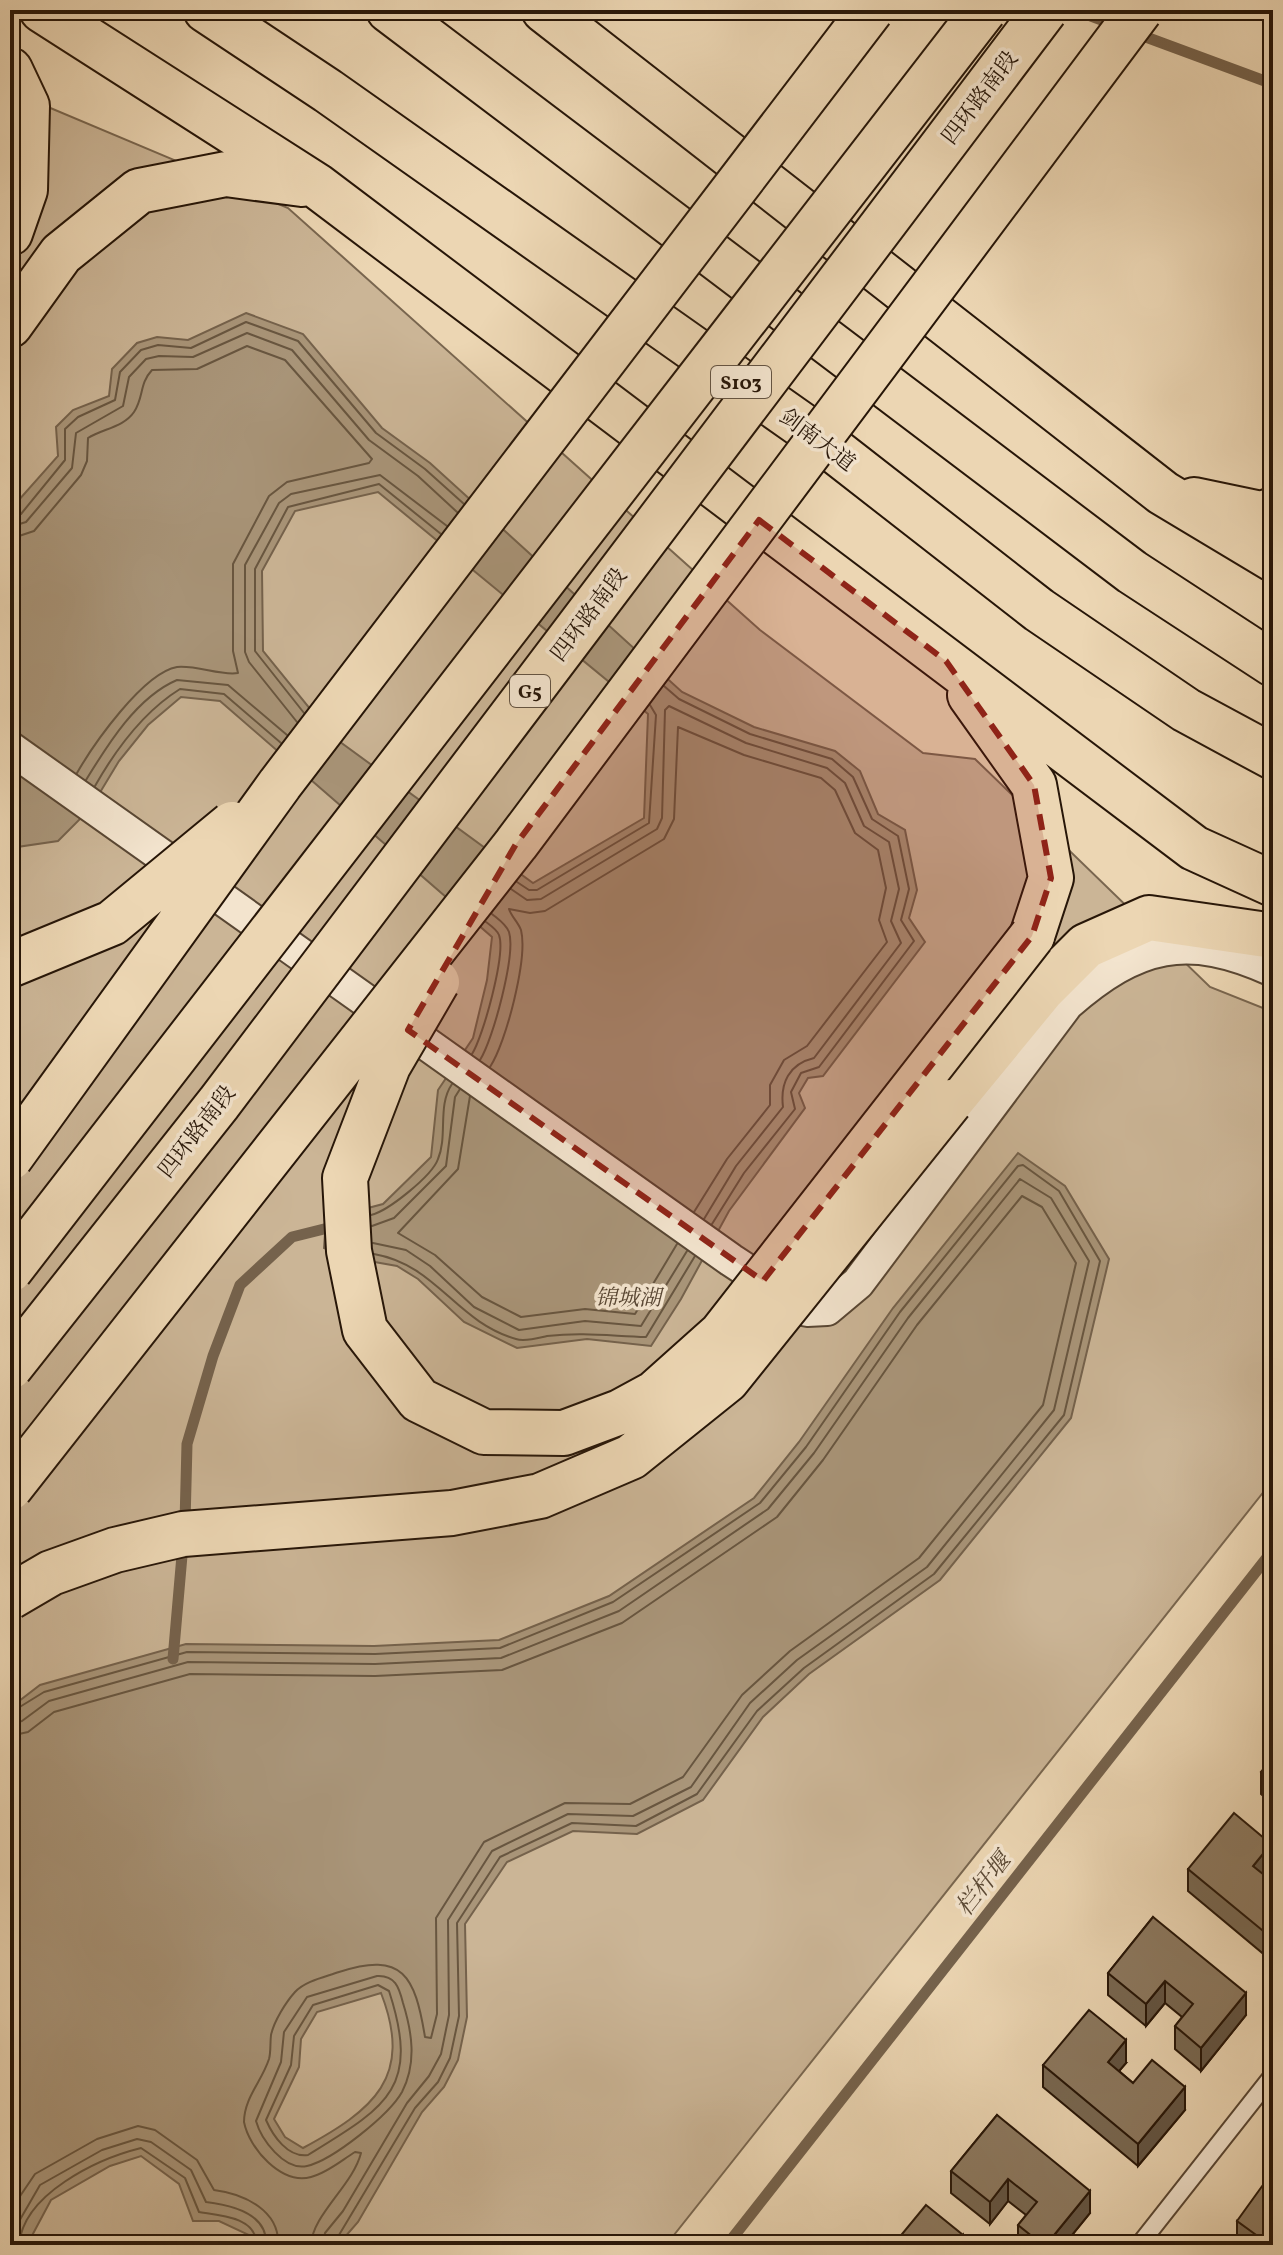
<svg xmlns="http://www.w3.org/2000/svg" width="1283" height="2255" font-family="Vollkorn,'Noto Serif SC',serif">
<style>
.green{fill:#cbb596;stroke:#79664f;stroke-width:2}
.water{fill:#a99579;stroke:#75624c;stroke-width:2;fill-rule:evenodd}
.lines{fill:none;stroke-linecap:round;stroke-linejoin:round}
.shore{stroke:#685640;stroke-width:2}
.stream{stroke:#75624c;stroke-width:11}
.lane-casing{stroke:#584633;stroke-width:20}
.street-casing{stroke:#584633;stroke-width:36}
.highway-casing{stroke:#271608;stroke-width:48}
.lane{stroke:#f3e4ce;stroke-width:16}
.street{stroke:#f3e4ce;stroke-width:32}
.highway{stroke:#ecd6b3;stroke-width:44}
.highway-bridge-casing{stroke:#271608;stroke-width:48;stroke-linecap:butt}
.highway-bridge{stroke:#ecd6b3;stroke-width:44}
.wall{fill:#796953;stroke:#271608;stroke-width:2}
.shaded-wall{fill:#635544;stroke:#271608;stroke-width:2}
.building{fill:#8d7a61;stroke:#271608;stroke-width:2}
.marked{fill:#8f2418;fill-opacity:0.2;stroke:#8f2418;stroke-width:6;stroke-dasharray:16 10;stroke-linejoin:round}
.labels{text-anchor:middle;stroke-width:7;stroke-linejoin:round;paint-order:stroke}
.shield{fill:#f3e4ce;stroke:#645443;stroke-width:2}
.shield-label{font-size:20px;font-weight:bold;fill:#271608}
.street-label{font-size:22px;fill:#271608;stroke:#f3e4ce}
.park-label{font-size:22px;font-style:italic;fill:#584633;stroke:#f3e4ce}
.water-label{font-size:24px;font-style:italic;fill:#5b4935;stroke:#f3e4ce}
</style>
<rect width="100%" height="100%" fill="#ecd6b3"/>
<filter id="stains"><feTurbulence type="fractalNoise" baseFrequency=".0025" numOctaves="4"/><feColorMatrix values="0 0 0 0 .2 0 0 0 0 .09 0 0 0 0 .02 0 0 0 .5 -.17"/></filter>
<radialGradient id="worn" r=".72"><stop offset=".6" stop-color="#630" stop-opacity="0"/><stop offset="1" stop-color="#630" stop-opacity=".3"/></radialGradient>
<path class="green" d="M 10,91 L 288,208 L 760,630 L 923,753 L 975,759 L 1210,987 L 1273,1012 L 1273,1480 L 666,2245 L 10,2245 Z"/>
<path class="water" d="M 246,313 L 303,334 L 382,428 L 430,463 L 682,692 L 754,727 L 835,751 L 860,771 L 878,814 L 905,830 L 917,890 L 909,918 L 925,942 L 823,1076 L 808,1078 L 799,1093 L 805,1108 L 729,1211 L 681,1299 L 651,1346 L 587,1339 L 517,1348 L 464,1322 L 418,1279 L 397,1266 L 352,1258 L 324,1248 L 326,1219 L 383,1204 L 431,1157 L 438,1090 L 473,1038 L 487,980 L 492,937 L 220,701 L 181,697 L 148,725 L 119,761 L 90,809 L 58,841 L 10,848 L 10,510 L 58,456 L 56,427 L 73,410 L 109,396 L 112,369 L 137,343 L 157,337 L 188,340 ZM 378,492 L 648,714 L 644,818 L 533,883 L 332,736 L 263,651 L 262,571 L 295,511 Z
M 1018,1153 L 1065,1186 L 1109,1259 L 1071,1418 L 940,1580 L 809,1674 L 763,1717 L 703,1800 L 637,1834 L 573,1831 L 507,1862 L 465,1924 L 467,2017 L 458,2060 L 444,2087 L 422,2112 L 358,2222 L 338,2245 L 248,2245 L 249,2235 L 219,2221 L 193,2221 L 179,2184 L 141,2156 L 110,2166 L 51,2200 L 27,2245 L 10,2245 L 10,1708 L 40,1685 L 186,1644 L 374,1646 L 499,1640 L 609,1596 L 754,1498 L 799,1442 L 893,1308 ZM 381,1993 C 414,2078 373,2110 303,2148 L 285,2137 L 274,2119 L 299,2067 L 301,2039 L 317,2012 Z"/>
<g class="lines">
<path class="shore" d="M 10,517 L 21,514 L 65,460 L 65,429 L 78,417 L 115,400 L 120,372 L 141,350 L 158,345 L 191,348 L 246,322 L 298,341 L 376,433 L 425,469 L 464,504
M 10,527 L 26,522 L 72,468 L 76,433 L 123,406 L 129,377 L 146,359 L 159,356 L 193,357 L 247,333 L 292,350 L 369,440 L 418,476 L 457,512
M 10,539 L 34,531 L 81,475 L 87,461 L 88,438 C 102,429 124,427 134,412 C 144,397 139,384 152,370 L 197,369 L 247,346 L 285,360 L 372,459 L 369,463 L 287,482 L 269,496 L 233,564 L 233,651 L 238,673 C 221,676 197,665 177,667 C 143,673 93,745 77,773
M 664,686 L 679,699 L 750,734 L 832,759 L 853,777 L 872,819 L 898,836 L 909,889 L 901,920 L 914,941 L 819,1067 L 801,1073 L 791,1092 L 795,1109 L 744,1173 L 712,1224
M 304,713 L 255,651 L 255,569 L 288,507 L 379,484 L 441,534
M 297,722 L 249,662 L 245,652 L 245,565 L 279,503 L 291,494 L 380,475 L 447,526
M 86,780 C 108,744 137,697 177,680 L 228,685 L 287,735
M 95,786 C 116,749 143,712 180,689 L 224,694 L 281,743
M 517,882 L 529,890 L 537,890 L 649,823 L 656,715 L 650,705
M 511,889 L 527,900 L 541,899 L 657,829 L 662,818 L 665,710 L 669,706 L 746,743 L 827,768 L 845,783 L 864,826 L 889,842 L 899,889 L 891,921 L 901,943 L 814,1058 C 789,1064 780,1083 783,1107 L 736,1166 L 704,1219
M 472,1054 C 483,1037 506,954 499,935 C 497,930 490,925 486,922
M 480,1060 C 493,1040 516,954 509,932 C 506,924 498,919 492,914
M 490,1067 C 506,1043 528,958 521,930 C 518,922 511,916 509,909 L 530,913 L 545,911 L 664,839 L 674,819 L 678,727 L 744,755 L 821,778 L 835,790 L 855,833 L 878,850 L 886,888 L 879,920 L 887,942 L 807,1046 L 784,1060 L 770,1085 L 770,1105 L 727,1159 L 694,1212
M 470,1096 L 458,1169 L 398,1233 L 435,1255 L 482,1297 L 521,1317 L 585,1309 L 635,1314 L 677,1244
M 371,1215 C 388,1211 432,1176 438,1159 C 448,1135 437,1106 452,1084
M 372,1226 L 394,1218 L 446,1166 L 455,1097 L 460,1089
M 373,1243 L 406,1250 L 430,1266 L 474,1307 L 519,1330 L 585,1321 L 641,1326 L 687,1251
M 374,1254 C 437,1265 456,1322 516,1339 C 525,1342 538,1338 547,1336 C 583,1332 611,1336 646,1337 L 695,1256
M 10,1713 L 44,1692 L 187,1652 L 375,1654 L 500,1648 L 613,1602 L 760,1503 L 806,1447 L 900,1312 L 1018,1166 L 1023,1165 L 1059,1191 L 1100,1261 L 1064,1415 L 934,1574 L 804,1668 L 757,1711 L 697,1794 L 636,1826 L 572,1823 L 500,1857 L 457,1923 L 459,2016 L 450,2058 L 438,2082 L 415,2108 L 333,2245
M 10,1724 L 22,1721 L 49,1701 L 188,1662 L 375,1664 L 501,1658 L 619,1611 L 768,1509 L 814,1453 L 908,1318 L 1020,1179 L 1051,1198 L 1089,1261 L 1054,1410 L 927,1567 L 797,1660 L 750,1703 L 691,1787 L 633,1816 L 568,1814 L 492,1851 L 448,1920 L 449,2015 L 441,2054 L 429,2076 L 407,2103 L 343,2211 L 325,2233 L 323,2245
M 10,1736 L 28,1732 L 54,1712 L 190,1674 L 375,1676 L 502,1670 L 622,1623 L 777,1517 L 823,1460 L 917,1325 L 1022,1196 L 1042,1207 L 1076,1263 L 1043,1405 L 919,1558 L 790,1651 L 742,1695 L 683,1777 L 630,1804 L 565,1803 L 484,1842 L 436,1918 L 437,2014 L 431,2038 L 425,2037 C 415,1976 403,1951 339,1972 C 325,1977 305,1981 295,1992 C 286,2002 274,2021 271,2035 C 270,2043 271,2052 269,2059 C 262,2081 244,2098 244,2122 C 249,2148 281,2185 311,2177 C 327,2173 342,2160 355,2152 L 361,2153 C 353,2185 312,2215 311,2245
M 377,1976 C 395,1975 399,1987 403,2003 C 412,2032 417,2063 402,2092 C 389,2115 333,2160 307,2166 C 284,2171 261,2139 256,2121 L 281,2062 L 284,2032 L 307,1997 Z
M 378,1985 L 389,1991 C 421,2089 386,2107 308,2155 C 288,2158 273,2136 266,2120 L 291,2065 L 294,2036 L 313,2005 Z
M 10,2211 L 35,2174 L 97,2139 L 138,2126 L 155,2130 L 197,2160 L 214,2190 C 245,2194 280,2211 278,2245
M 10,2237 L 40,2185 L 102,2150 L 137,2139 L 151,2142 L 191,2170 L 206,2202 C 231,2205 268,2214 266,2245
M 19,2245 C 23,2194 97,2159 141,2148 L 185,2178 L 199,2212 C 219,2215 258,2217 256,2245"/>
<path class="stream" d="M 1075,10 L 1115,25
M 1135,33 L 1273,84
M 185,1523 L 187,1444 L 213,1356 L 240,1285 L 292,1237 L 340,1225
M 173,1659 L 183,1544
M 727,2245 L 1273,1550"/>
<defs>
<path id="lane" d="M 1139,2245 L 1273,2075"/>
<path id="street" d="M 10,748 L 731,1260 L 807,1310 L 827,1309 L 858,1283 L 1067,1004 C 1137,943 1187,931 1273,970"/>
<path id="highway" d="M 42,10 L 317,186 L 1194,848 L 1273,884
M 206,10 L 328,91 L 803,426 L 1039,610 L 1186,710 L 1273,757
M 389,10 L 1132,572 L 1273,664
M 544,10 L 1163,493 L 1273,559
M 10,70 L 27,106 L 25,190 L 10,233
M 10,325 L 61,254 L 139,191 L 226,174 L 302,184
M 1194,500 L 1261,514 L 1273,510
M 970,695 L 1034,785 L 1051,878 L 1032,936
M 950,1102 L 1042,990 L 1086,946 L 1149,918 L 1273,936"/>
</defs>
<use href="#lane" class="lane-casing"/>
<use href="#street" class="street-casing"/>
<use href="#highway" class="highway-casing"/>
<use href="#lane" class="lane"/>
<use href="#street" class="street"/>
<use href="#highway" class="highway"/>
<defs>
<path id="highway-bridge" d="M 10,965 L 112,923 L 232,824
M 437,982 L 388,1066 L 345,1178 L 349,1251 L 365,1330 L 419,1400 L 484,1432 L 564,1433 L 620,1412 L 655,1393 L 721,1334 L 1032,936
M 10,1158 L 280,784 L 871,10
M 10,1270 L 984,10
M 10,1367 L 219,1103 L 1045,10
M 10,1488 L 516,844 L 1140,10
M 10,1597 L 51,1573 L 115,1550 L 183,1534 L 452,1513 L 540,1496 L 631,1457 L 727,1380 L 950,1102"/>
</defs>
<use href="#highway-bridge" class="highway-bridge-casing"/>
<use href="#highway-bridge" class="highway-bridge"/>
</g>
<path class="wall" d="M 1273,1758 L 1273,1804 L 1261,1794 L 1261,1772 Z
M 1271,1866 L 1264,1875 L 1273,1882 L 1273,1962 L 1188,1891 L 1188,1869 Z
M 1153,1917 L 1246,2015 L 1201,2071 L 1175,2049 L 1175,2026 L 1182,2017 L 1165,2003 L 1146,2026 L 1108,1995 L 1108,1973 Z
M 1126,2063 L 1119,2071 L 1133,2083 L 1185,2110 L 1138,2166 L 1043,2087 L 1043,2065 Z
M 997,2115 L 1090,2213 L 1064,2245 L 1018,2245 L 1018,2225 L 1026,2215 L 1008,2201 L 990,2224 L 951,2193 L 951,2171 Z
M 1237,2221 L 1273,2245 L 1240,2245 L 1237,2243 Z"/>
<path class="shaded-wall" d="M 1271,1844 L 1271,1866 L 1253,1888 L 1253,1866 Z
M 1165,1981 L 1165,2003 L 1146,2026 L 1146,2004 Z
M 1246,1993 L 1246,2015 L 1201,2071 L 1201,2048 Z
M 1126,2040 L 1126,2063 L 1108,2084 L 1108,2062 Z
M 1185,2087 L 1185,2110 L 1138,2166 L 1138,2144 Z
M 1008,2179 L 1008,2201 L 990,2224 L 990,2202 Z
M 1090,2191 L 1090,2213 L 1064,2245 L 1046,2245 Z
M 963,2235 L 963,2245 L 955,2245 Z"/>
<path class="building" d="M 1273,1758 L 1273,1782 L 1261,1772 Z
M 1234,1813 L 1271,1844 L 1253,1866 L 1273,1882 L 1273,1939 L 1188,1869 Z
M 1153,1917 L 1246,1993 L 1201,2048 L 1175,2026 L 1193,2004 L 1165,1981 L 1146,2004 L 1108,1973 Z
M 1089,2010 L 1126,2040 L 1108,2062 L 1133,2083 L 1152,2060 L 1185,2087 L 1138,2144 L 1043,2065 Z
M 997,2115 L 1090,2191 L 1046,2245 L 1043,2245 L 1018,2225 L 1037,2202 L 1008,2179 L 990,2202 L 951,2171 Z
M 1273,2171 L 1273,2245 L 1270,2245 L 1237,2221 Z
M 926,2205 L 963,2235 L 955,2245 L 893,2245 Z"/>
<path class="marked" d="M 759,520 L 946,661 L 1034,785 L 1051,878 L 1032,936 L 763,1281 L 408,1030 L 516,844 Z"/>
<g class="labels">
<g class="shield">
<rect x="711" y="366" width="60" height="32" rx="6"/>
<rect x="510" y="675" width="40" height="32" rx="6"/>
</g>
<g class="shield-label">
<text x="741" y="389">S103</text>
<text x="530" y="698">G5</text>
</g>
<g class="street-label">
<text transform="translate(979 97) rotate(-53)" y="8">四环路南段</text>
<text transform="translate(818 439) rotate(37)" y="8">剑南大道</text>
<text transform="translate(588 614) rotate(-53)" y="8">四环路南段</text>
<text transform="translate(196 1131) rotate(-52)" y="8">四环路南段</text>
</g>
<g class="park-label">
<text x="628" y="1305">锦城湖</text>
</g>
<g class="water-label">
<text transform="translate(983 1884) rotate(-52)" y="8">栏杆堰</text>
</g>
</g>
<rect width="1283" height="2255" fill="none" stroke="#ecd6b3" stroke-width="40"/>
<rect x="12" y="12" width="1259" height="2231" fill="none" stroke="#271608" stroke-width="4"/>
<rect x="20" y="20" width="1243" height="2215" fill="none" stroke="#271608" stroke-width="2"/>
<rect width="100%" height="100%" filter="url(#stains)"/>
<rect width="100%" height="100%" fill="url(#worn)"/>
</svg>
